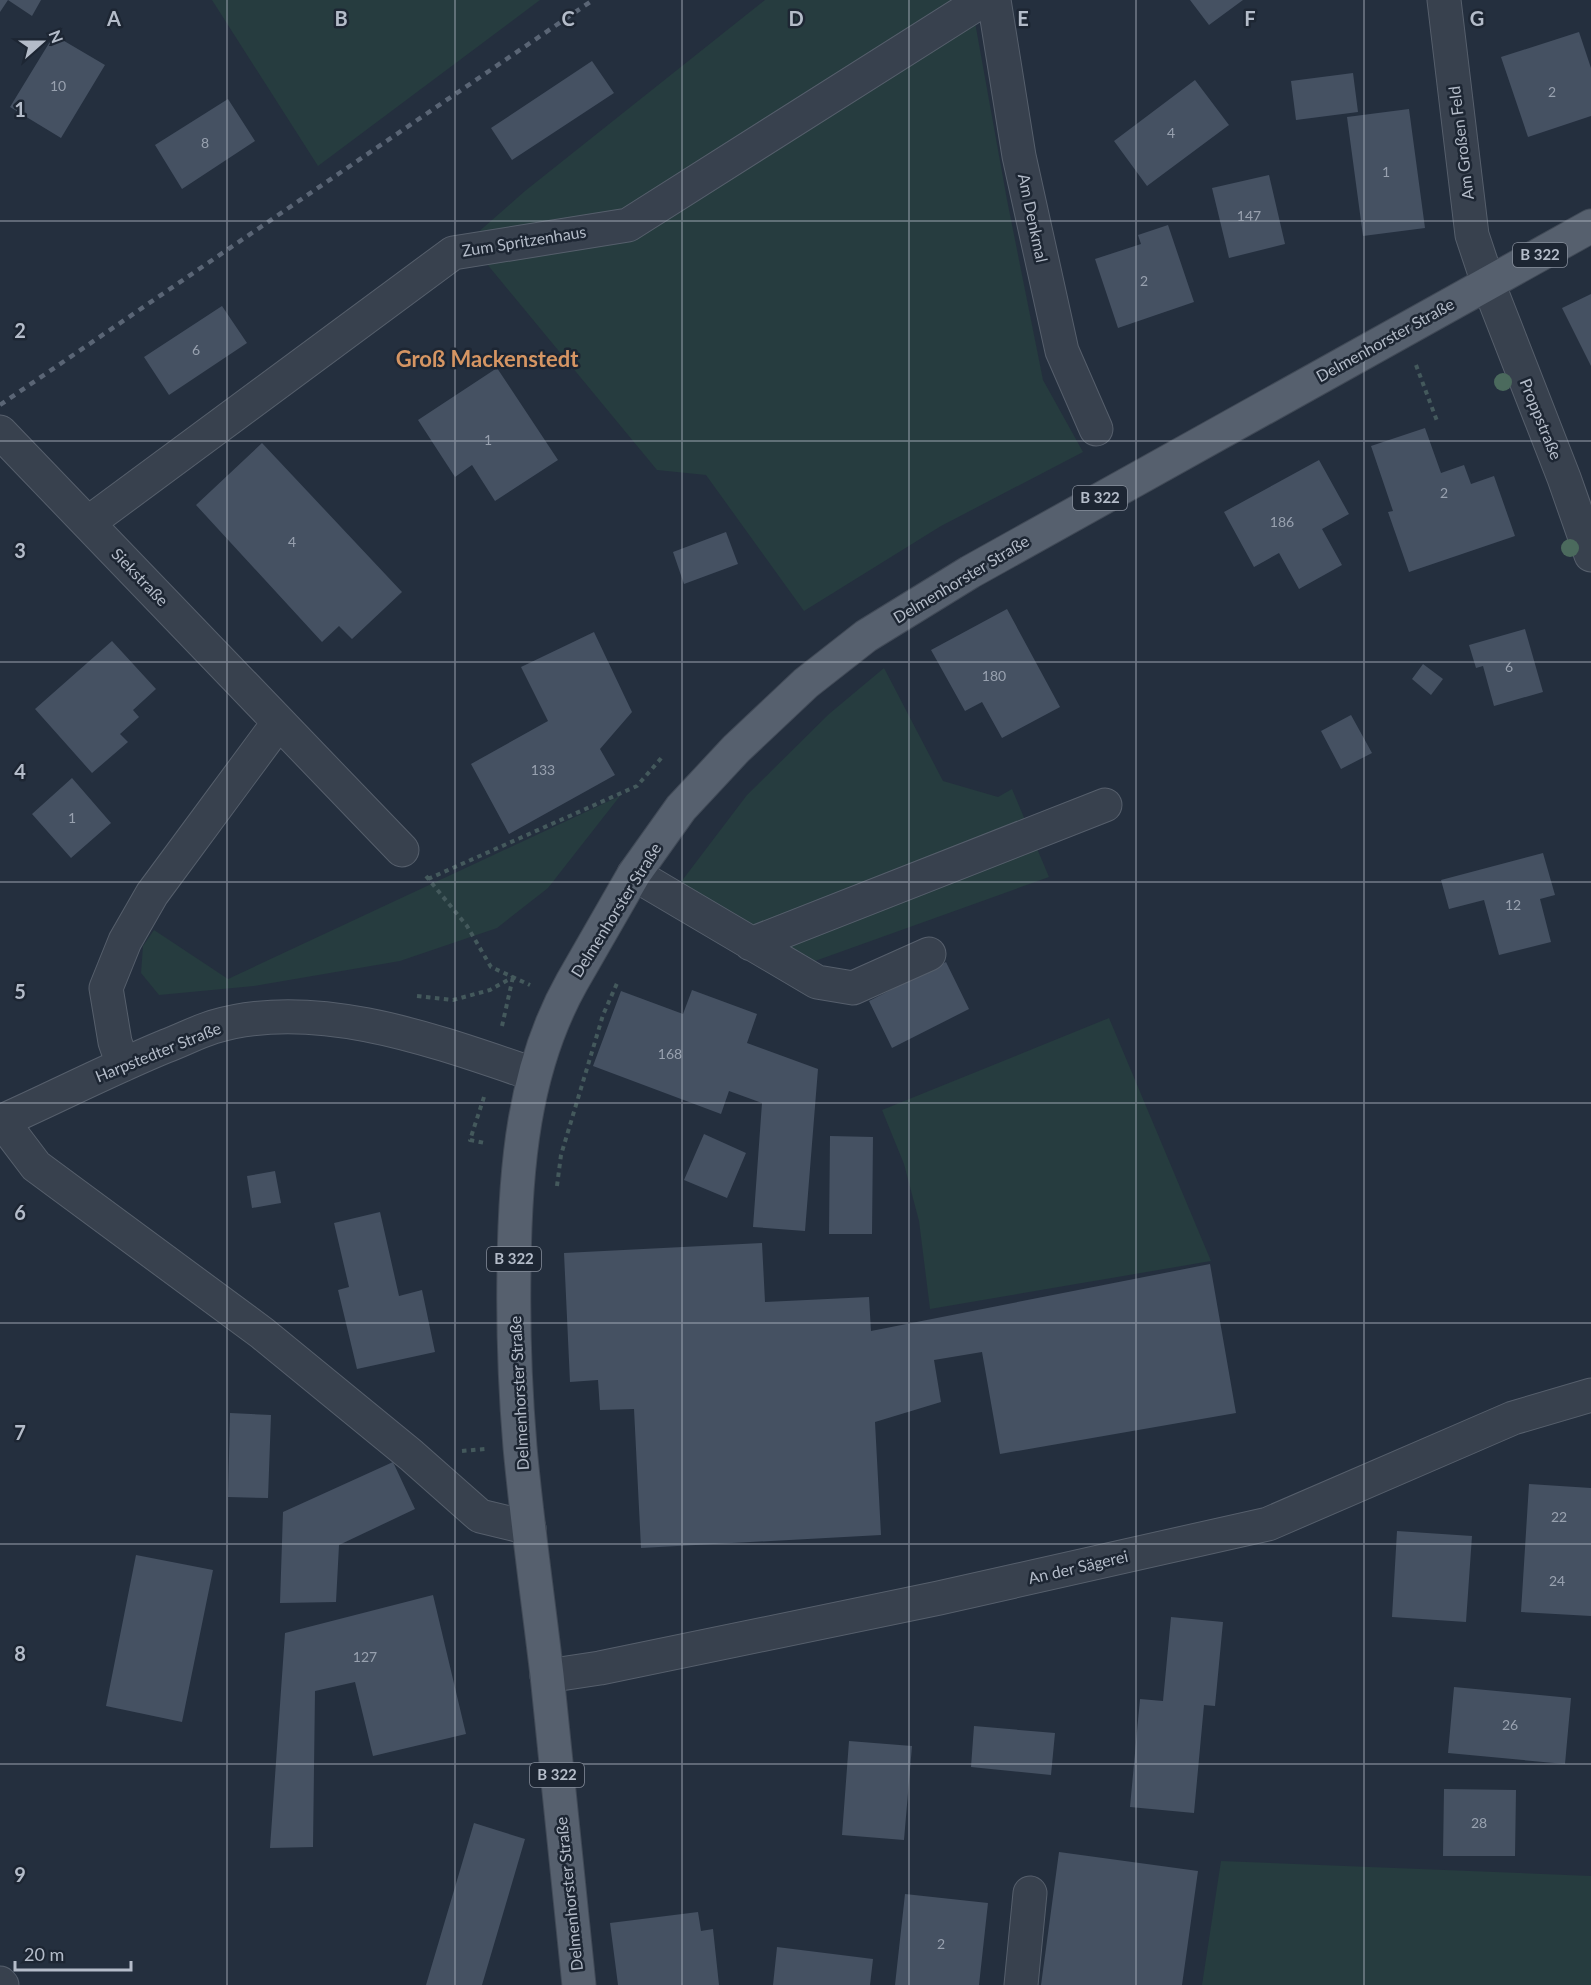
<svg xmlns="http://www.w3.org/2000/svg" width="1591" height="1985" font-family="Lato,sans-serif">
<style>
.green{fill:#263c3f}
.building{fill:#455162}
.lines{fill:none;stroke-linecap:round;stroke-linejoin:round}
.minor-casing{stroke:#565f6c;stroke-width:35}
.major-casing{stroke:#414a57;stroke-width:35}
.path{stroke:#44595c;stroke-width:4;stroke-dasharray:4.5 4.5;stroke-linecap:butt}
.minor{stroke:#38414e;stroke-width:33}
.major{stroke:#56606e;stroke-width:33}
.rail{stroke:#5a6575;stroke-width:4.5;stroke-dasharray:6 6;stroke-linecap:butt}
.tree{fill:#4b6a5d}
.grid{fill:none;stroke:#b4bcc9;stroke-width:1.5;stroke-opacity:0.55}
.labels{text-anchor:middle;stroke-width:5;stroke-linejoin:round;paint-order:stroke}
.number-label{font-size:14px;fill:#98a1af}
.shield{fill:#1d2633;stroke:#878f9c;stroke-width:1.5}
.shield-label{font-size:15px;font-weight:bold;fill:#b4bcc9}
.street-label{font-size:16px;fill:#b4bcc9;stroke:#1d2633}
.district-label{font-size:22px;font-weight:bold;fill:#d59563;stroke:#1d2633}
.grid-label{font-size:20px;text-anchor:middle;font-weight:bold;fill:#b4bcc9;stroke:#1d2633;stroke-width:5;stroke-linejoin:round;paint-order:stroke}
</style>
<rect width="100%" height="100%" fill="#242f3e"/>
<path class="green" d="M 212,0 L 540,0 L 318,166 Z
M 765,0 L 971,0 L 1007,200 L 1043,380 L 1083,452 L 941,526 L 804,611 L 706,475 L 657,470 L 468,241 L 525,191 Z
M 884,668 L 943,781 L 998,797 L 1012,789 L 1049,877 L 815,961 L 681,882 L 747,795 L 829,714 Z
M 620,796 L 548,888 L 497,928 L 400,961 L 254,986 L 159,995 L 141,973 L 143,946 L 154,930 L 228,979 Z
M 1109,1018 L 1211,1261 L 930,1309 L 919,1221 L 904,1164 L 882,1110 Z
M 1221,1861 L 1591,1876 L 1591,1985 L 1202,1985 Z"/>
<path class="building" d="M 0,0 L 41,0 L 32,16 L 8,0 L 0,12 Z
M 1190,0 L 1243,0 L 1209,25 Z
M 1579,32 L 1591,68 L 1591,116 L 1528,137 L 1501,57 Z
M 54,35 L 105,65 L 61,138 L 10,107 Z
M 592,61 L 614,93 L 512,160 L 491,128 Z
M 1353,73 L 1358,112 L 1296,120 L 1291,81 Z
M 1195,80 L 1229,125 L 1147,186 L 1114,141 Z
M 228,99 L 255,141 L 182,189 L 155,145 Z
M 1409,109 L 1425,228 L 1363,236 L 1347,117 Z
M 1269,175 L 1285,244 L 1229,258 L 1212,188 Z
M 1168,225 L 1194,302 L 1118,328 L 1095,259 L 1141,244 L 1138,235 Z
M 1591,294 L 1591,366 L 1562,308 Z
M 222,306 L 247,343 L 169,395 L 144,357 Z
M 497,368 L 558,460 L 495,501 L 472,465 L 455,477 L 418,420 Z
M 1425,428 L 1441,473 L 1464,465 L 1471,484 L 1494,476 L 1515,536 L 1409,572 L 1388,512 L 1393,511 L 1371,446 Z
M 262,443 L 402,592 L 352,639 L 339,626 L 322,642 L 196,505 Z
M 1319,460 L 1349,514 L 1322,529 L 1342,565 L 1299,589 L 1279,553 L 1254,567 L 1224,512 Z
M 726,532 L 738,564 L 684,584 L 673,552 Z
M 1007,609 L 1060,707 L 1002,738 L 982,702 L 965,711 L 931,650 Z
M 1525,629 L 1543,692 L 1494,706 L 1483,666 L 1476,668 L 1469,645 Z
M 594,632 L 632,712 L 600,749 L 615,775 L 509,834 L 471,764 L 548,721 L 521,667 Z
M 112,641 L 156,689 L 133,710 L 139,717 L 120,734 L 128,742 L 92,773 L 35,709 Z
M 1423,664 L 1443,679 L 1431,695 L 1412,679 Z
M 1351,715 L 1372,753 L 1341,769 L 1321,731 Z
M 72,778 L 111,823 L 71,858 L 32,814 Z
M 1543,853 L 1555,895 L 1540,899 L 1551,942 L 1499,955 L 1484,900 L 1449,909 L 1441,880 Z
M 946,962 L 969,1009 L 892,1048 L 869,1001 Z
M 692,990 L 757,1014 L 747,1043 L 818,1069 L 805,1231 L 753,1227 L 762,1103 L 729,1091 L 721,1114 L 593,1066 L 621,991 L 683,1014 Z
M 704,1134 L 746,1153 L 727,1198 L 684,1180 Z
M 830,1136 L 873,1137 L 872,1234 L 829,1234 Z
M 275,1171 L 281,1203 L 252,1208 L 247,1176 Z
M 380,1212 L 399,1296 L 422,1290 L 435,1352 L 357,1369 L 338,1290 L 349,1287 L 334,1223 Z
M 762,1243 L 765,1302 L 869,1297 L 871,1331 L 1210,1264 L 1236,1413 L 1000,1454 L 982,1352 L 934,1360 L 941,1402 L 875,1422 L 881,1535 L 641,1548 L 634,1409 L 600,1410 L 598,1380 L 570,1382 L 564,1253 Z
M 230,1413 L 271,1415 L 268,1498 L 228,1497 Z
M 393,1462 L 415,1509 L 339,1545 L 336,1602 L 280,1603 L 283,1512 Z
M 1529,1484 L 1591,1488 L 1591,1616 L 1521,1612 Z
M 1397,1531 L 1472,1536 L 1466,1622 L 1392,1617 Z
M 136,1555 L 213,1570 L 182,1722 L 106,1706 Z
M 433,1595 L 466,1734 L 373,1756 L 355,1682 L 315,1691 L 313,1847 L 270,1848 L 285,1633 Z
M 1171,1617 L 1223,1622 L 1215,1706 L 1204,1705 L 1194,1813 L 1130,1807 L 1140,1699 L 1163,1701 Z
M 1454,1687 L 1571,1698 L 1565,1764 L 1448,1753 Z
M 974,1726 L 1055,1733 L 1051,1775 L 971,1767 Z
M 849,1741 L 912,1746 L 904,1840 L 842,1835 Z
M 1444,1789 L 1516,1790 L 1515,1856 L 1443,1856 Z
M 474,1823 L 525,1839 L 482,1985 L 426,1985 Z
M 1059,1852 L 1198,1871 L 1182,1985 L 1041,1985 Z
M 905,1894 L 988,1903 L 979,1985 L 895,1985 Z
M 698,1912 L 701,1931 L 713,1929 L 719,1985 L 618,1985 L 610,1923 Z
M 777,1947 L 873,1959 L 870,1985 L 773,1985 Z"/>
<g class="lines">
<defs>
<path id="minor" d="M 994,0 L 1019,156 L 1062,351 L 1096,429
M 1444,0 L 1472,235 L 1488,283 L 1564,478 L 1591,555
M 0,432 L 402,850
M 88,523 L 453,253 L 628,225 L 983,0
M 634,874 L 817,982 L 853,988 L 929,954
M 751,944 L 1105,805
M 123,1065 L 115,1042 L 106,988 L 125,941 L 152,894 L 279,722
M 2,1121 L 36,1166 L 262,1333 L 411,1455 L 480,1516 L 529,1528
M 0,1122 C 56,1097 110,1069 166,1046 C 182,1040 197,1032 213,1027 C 315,996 436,1041 533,1074
M 547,1676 L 600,1668 L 939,1598 L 1268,1524 L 1513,1418 L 1591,1395
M 0,1983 L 2,1985
M 1021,1985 L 1030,1893"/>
<path id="major" d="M 579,1985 C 568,1882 558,1778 547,1675 C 538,1599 527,1523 520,1447 C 515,1388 513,1328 514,1269 C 515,1170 523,1069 572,982 L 634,874 L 681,808 L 736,749 L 806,683 L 866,636 L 970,572 L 1591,226"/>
</defs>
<use href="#minor" class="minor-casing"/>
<use href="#major" class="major-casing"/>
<path class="path" d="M 1416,365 L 1437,421
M 426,876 L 467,926 L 491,967 L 530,985
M 428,879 L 637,786 L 664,755
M 417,996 L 453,1000 L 490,990 L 513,977
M 502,1026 L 513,977
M 484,1097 L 470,1140 L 485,1143
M 557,1186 L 561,1155 L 603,1015 L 618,981
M 462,1451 L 485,1449"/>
<use href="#minor" class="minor"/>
<use href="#major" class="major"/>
<path class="rail" d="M 0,405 L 593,0"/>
</g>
<g class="tree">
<circle cx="1503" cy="382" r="9"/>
<circle cx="1570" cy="548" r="9"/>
</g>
<path class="grid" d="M 227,0 L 227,1985M 455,0 L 455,1985M 682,0 L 682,1985M 909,0 L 909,1985M 1136,0 L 1136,1985M 1364,0 L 1364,1985M 0,221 L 1591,221M 0,441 L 1591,441M 0,662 L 1591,662M 0,882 L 1591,882M 0,1103 L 1591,1103M 0,1323 L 1591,1323M 0,1544 L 1591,1544M 0,1764 L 1591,1764"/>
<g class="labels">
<g class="number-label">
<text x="58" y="91">10</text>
<text x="1552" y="97">2</text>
<text x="1171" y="138">4</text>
<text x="205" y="148">8</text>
<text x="1386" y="177">1</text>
<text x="1249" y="221">147</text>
<text x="1144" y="286">2</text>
<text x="196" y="355">6</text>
<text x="488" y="445">1</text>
<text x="1444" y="498">2</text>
<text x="1282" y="527">186</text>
<text x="292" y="547">4</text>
<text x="1509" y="672">6</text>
<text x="994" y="681">180</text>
<text x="543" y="775">133</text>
<text x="72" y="823">1</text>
<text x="1513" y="910">12</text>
<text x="670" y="1059">168</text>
<text x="1559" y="1522">22</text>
<text x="1557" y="1586">24</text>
<text x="365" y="1662">127</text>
<text x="1510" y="1730">26</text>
<text x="1479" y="1828">28</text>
<text x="941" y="1949">2</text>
</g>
<g class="shield">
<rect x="1513" y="243" width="54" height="24" rx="4.5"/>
<rect x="1073" y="486" width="54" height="24" rx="4.5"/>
<rect x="487" y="1247" width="54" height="24" rx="4.5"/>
<rect x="530" y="1763" width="54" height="24" rx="4.5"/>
</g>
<g class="shield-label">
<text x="1540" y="260">B 322</text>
<text x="1100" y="503">B 322</text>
<text x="514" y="1264">B 322</text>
<text x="557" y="1780">B 322</text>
</g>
<g class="street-label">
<text transform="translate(1461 143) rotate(-97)" y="6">Am Großen Feld</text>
<text transform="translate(1033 218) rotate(78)" y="6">Am Denkmal</text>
<text transform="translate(524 241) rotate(-9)" y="6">Zum Spritzenhaus</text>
<text transform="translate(1385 340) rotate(-29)" y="6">Delmenhorster Straße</text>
<text transform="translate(1541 419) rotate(68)" y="6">Proppstraße</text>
<text transform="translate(140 577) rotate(46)" y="6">Siekstraße</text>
<text transform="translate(961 579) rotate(-31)" y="6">Delmenhorster Straße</text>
<text transform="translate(616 910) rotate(-58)" y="6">Delmenhorster Straße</text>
<text transform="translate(158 1052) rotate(-22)" y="6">Harpstedter Straße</text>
<text transform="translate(519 1393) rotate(-93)" y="6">Delmenhorster Straße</text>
<text transform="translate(1078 1567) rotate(-13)" y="6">An der Sägerei</text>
<text transform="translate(569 1894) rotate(-96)" y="6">Delmenhorster Straße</text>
</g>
<g class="district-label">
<text x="487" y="367">Groß Mackenstedt</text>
</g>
</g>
<g class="grid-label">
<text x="114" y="26">A</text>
<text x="341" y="26">B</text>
<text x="568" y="26">C</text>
<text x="796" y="26">D</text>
<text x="1023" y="26">E</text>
<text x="1250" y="26">F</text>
<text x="1477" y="26">G</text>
<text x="20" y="117">1</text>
<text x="20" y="338">2</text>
<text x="20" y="558">3</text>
<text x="20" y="779">4</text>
<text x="20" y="999">5</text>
<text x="20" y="1220">6</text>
<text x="20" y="1440">7</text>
<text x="20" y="1661">8</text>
<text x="20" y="1882">9</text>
</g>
<g transform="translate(42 42) rotate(69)" stroke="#1d2633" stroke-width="4.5" paint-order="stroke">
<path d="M0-4.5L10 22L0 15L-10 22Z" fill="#b4bcc9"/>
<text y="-9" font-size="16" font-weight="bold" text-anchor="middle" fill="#b4bcc9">N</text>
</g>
<path d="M15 1961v9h116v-9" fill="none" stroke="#b4bcc9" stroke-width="3"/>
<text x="24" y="1961" font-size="18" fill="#b4bcc9" stroke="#1d2633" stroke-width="4.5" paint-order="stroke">20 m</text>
</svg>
